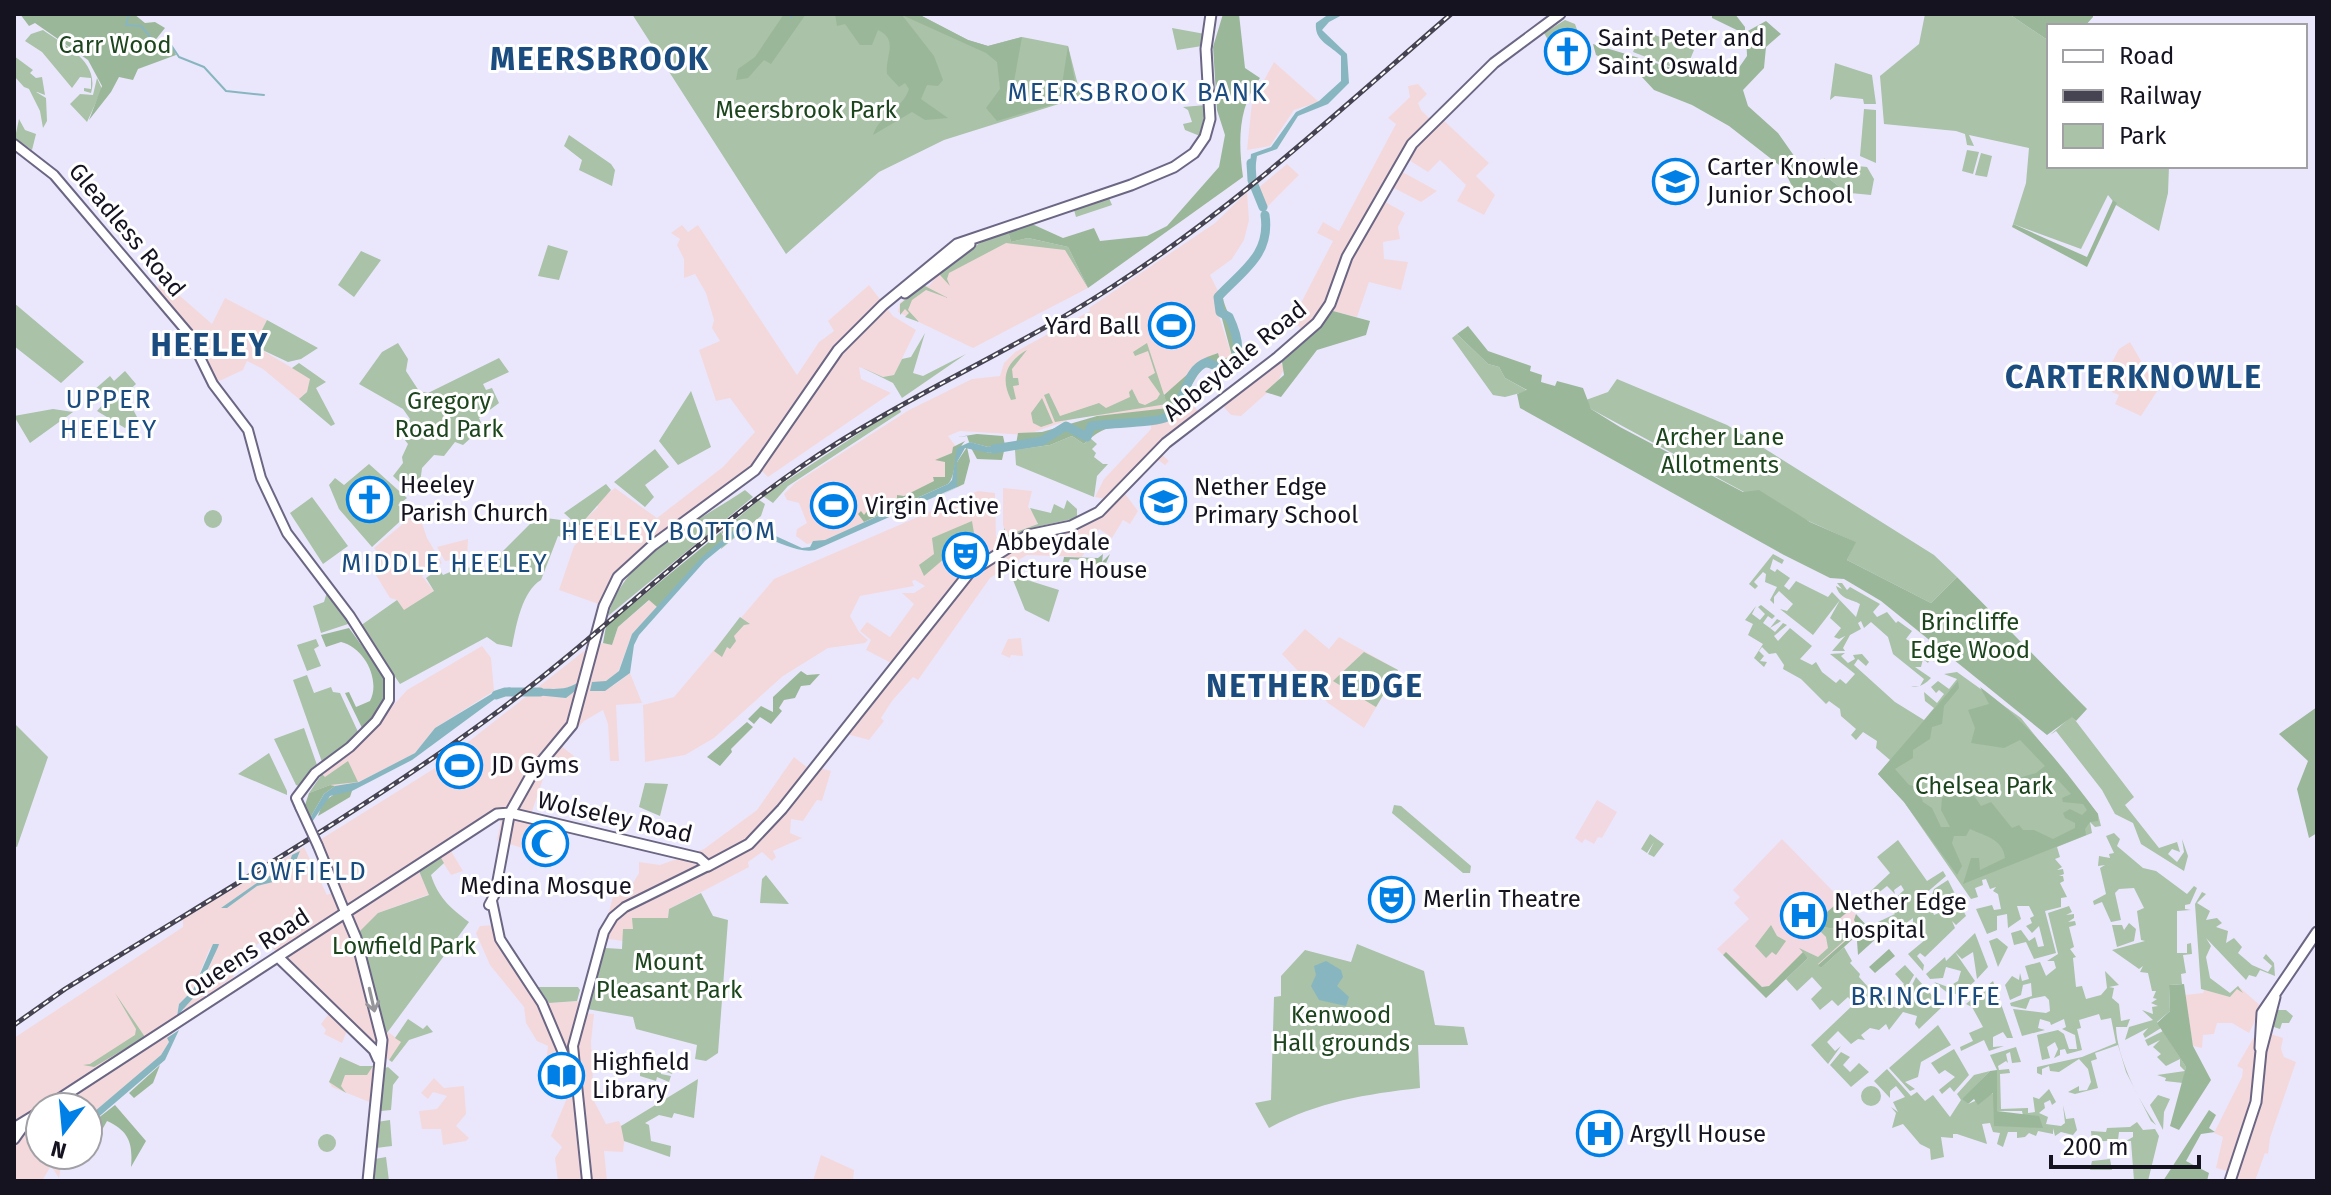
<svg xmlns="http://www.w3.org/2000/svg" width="2331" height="1195" font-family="'Fira Sans',sans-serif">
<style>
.commercial{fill:#f3d9dc}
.medical{fill:#f2d8e1}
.green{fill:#a9c2a8}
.forest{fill:#9bb79a}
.water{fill:#87b6c0}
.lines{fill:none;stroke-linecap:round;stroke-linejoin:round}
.stream{stroke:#87b6c0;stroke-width:2}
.river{stroke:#87b6c0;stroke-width:9}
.secondary-casing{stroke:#6b6684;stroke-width:12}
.primary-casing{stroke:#6b6684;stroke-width:13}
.trunk-casing{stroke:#6b6684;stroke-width:13}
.secondary{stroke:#fff;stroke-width:8}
.primary{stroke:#fff;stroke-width:9}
.trunk{stroke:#fff;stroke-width:9}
.rail-casing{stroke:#464452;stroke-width:5}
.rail{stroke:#fff;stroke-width:2;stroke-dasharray:6;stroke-linecap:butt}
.secondary-bridge-casing{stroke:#6b6684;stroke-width:12;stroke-linecap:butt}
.secondary-bridge{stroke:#fff;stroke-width:8}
.oneway{stroke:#96959a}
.labels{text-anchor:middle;stroke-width:6;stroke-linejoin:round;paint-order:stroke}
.poi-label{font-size:24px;fill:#15131f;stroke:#fff;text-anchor:start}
.park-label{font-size:24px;fill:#1c451d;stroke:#fff}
.street-label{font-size:24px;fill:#15131f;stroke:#fff}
.neighbourhood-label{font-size:26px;letter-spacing:2px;fill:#1b4c7f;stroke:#fff}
.district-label{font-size:32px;font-weight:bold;letter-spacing:2px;fill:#1b4c7f;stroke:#fff}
</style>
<rect width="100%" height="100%" fill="#eae7fc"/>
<path class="commercial" d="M 1274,62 L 1319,102 L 1294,110 L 1270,146 L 1247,150 L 1252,102 Z
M 1418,84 L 1427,94 L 1418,103 L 1421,110 L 1433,122 L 1439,116 L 1489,163 L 1476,176 L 1495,195 L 1484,215 L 1457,201 L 1466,185 L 1440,160 L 1428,172 L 1404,157 L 1397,169 L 1437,191 L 1421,202 L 1388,185 L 1380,199 L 1405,213 L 1398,227 L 1400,239 L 1383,242 L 1384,259 L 1408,262 L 1401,290 L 1369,282 L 1357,317 L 1327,310 L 1305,333 L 1289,316 L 1302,301 L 1333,241 L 1317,233 L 1323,222 L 1339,231 L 1396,124 L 1388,118 L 1410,97 L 1408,86 Z
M 1287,164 L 1299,175 L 1267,207 L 1258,188 Z
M 1247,192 L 1249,220 L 1244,240 L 1232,259 L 1210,275 L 1219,293 L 1216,298 L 1218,313 L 1232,356 L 1220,360 L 1217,353 L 1200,361 L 1181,383 L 1164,394 L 1168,408 L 1155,412 L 1078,417 L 1025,435 L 960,431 L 948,436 L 957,448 L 947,484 L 825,540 L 807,544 L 796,536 L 797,529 L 807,523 L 799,503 L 787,500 L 784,494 L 795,483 L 909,410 L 972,379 L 1000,376 L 1004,363 L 1015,352 L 1090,311 L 1089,308 L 1215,223 Z
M 682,225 L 688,232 L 698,225 L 797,375 L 819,342 L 834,331 L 828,321 L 869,285 L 893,316 L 916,330 L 894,375 L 883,377 L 859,367 L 861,379 L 891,393 L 768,477 L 758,467 L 618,576 L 604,606 L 559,590 L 574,546 L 584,537 L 576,528 L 598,507 L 596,503 L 615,488 L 657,518 L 723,467 L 755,432 L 730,398 L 716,401 L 699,350 L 720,341 L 712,328 L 714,320 L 706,293 L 695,274 L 684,278 L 684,259 L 677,245 L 680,239 L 671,233 Z
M 1000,234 L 1068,247 L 1088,288 L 973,348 L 898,312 L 900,303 L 921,286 L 929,286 L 940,272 L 980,243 Z
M 163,281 L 212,324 L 225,298 L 267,320 L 255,346 L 311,379 L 307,392 L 299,399 L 263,369 L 247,361 L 243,370 L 213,384 L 188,333 L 152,293 Z
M 2130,342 L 2158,390 L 2141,416 L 2115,404 L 2119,395 L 2112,392 L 2110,385 L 2095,379 L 2102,364 L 2110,366 L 2119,349 Z
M 1278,357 L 1284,369 L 1276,385 L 1241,416 L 1231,415 L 1220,403 Z
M 1185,395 L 1202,416 L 1158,451 L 1169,461 L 1165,465 L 1153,456 L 1122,490 L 1138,511 L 1130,524 L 1123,520 L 1112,538 L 1099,529 L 1082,557 L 1027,555 L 990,578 L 918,680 L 913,677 L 892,701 L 881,718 L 884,721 L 869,740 L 843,733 L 897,666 L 866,650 L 871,640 L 860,631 L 867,622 L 890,637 L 914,604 L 902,593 L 914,593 L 925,586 L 915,580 L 912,581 L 914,586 L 860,596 L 850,616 L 859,632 L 868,640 L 865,643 L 828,648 L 783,676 L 714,738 L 685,755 L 645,762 L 643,705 L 674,697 L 774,579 L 978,491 L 995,493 L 996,537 L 1007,536 L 1003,525 L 1003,488 L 1032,491 L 1028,507 L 1036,517 L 1039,532 L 1091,518 L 1105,499 L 1095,497 L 1104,479 L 1151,429 L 1151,423 L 1179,411 Z
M 418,511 L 427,538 L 442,563 L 422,576 L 434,591 L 404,611 L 397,600 L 390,598 L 371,567 L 381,557 L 374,548 Z
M 468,539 L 467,558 L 445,561 L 437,547 Z
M 650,600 L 657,607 L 632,634 L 613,686 L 630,673 L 642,703 L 616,705 L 619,761 L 610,761 L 608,724 L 603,710 L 584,721 L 561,746 L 574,756 L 565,771 L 542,769 L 543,779 L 529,820 L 539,824 L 533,847 L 527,846 L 525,849 L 497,840 L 501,822 L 498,819 L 451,851 L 463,871 L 451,875 L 440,858 L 419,872 L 430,894 L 378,913 L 385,1036 L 388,1032 L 402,1042 L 389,1060 L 348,1028 L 342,1043 L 324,1034 L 326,1030 L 321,1024 L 331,1011 L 277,954 L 267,938 L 226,965 L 234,977 L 184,1011 L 184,1006 L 198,992 L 215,954 L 210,948 L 193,990 L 179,1004 L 173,1033 L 167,1038 L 169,1042 L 161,1055 L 147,1068 L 88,1117 L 88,1107 L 40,1107 L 40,1155 L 63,1155 L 59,1178 L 51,1166 L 42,1181 L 14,1181 L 14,1038 L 183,927 L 183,919 L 304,847 L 327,895 L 338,890 L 318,841 L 435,768 L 584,651 L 603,643 L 612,645 L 618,627 Z
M 1305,629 L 1329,649 L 1339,637 L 1398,670 L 1364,728 L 1328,703 L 1282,654 Z
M 1021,638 L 1023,656 L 1011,655 L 1010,658 L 1001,654 L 1008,639 Z
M 482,646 L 491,658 L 494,691 L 435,728 L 415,753 L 359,782 L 306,800 L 324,771 L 357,746 L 407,690 Z
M 794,757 L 812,771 L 816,767 L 831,771 L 822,801 L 817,800 L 803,821 L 791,819 L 790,833 L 802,838 L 773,851 L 776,857 L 772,861 L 762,852 L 748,862 L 749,867 L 669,909 L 668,918 L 633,918 L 633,929 L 623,930 L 623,941 L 602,938 L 616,885 L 625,887 L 633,883 L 639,873 L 639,862 L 660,865 L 704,849 L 757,810 Z
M 494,925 L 527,980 L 549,1003 L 581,1001 L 578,1013 L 594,1014 L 591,1042 L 594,1101 L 606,1124 L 619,1121 L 625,1135 L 623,1152 L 604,1151 L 607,1181 L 558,1181 L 555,1158 L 562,1147 L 551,1136 L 567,1098 L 543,1088 L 548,1046 L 537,1041 L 526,1023 L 524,1007 L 490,965 L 476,933 L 480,926 Z
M 2238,986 L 2262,1007 L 2249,1033 L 2232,1023 L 2217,1023 L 2214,1034 L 2203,1035 L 2202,1048 L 2193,1046 L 2185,995 L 2203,993 L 2204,990 L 2228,996 Z
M 2258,1030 L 2283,1038 L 2281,1049 L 2284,1057 L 2296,1062 L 2270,1138 L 2268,1154 L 2265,1153 L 2255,1181 L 2235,1181 L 2237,1174 L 2216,1168 L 2223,1137 L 2214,1133 L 2242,1077 L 2243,1069 L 2237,1066 Z
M 340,1057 L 360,1066 L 375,1066 L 372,1103 L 332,1087 L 329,1082 Z
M 434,1078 L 444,1088 L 464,1086 L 466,1114 L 456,1126 L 469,1138 L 466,1141 L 443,1145 L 441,1129 L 422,1129 L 419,1111 L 437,1109 L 447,1096 L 433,1092 L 428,1099 L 421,1093 Z
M 821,1155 L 854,1170 L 853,1181 L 813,1181 Z"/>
<path class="medical" d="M 1597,800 L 1617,812 L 1602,838 L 1598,837 L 1594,844 L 1585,839 L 1582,843 L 1575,838 Z
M 1782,839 L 1867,926 L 1821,968 L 1809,957 L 1766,998 L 1717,949 L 1749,919 L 1734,903 L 1740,897 L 1733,890 Z"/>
<path class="green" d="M 632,14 L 918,14 L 968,40 L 988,46 L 1022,37 L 1068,46 L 1081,97 L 944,140 L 879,172 L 786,254 Z
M 1925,14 L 2009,14 L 2049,41 L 2049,166 L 2169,166 L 2168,193 L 2159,231 L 2116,205 L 2108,195 L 2081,249 L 2013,224 L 2026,183 L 2029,148 L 1969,135 L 1974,146 L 1967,145 L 1965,134 L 1956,131 L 1884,124 L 1880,76 L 1919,44 Z
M 1565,20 L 1575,24 L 1588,61 L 1578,57 L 1573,37 L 1551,45 L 1544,33 Z
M 1172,28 L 1205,34 L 1202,46 L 1177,50 Z
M 43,30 C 65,46 100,61 91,93 L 84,91 L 84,88 L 91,89 L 91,78 L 80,77 L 72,88 L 42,52 L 25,41 L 31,34 Z
M 1642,30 L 1694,50 L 1685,72 L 1633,52 Z
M 14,56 L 33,70 L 30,73 L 36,78 L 42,77 L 45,95 L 24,87 L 14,76 Z
M 1835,63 L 1872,75 L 1876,104 L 1864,104 L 1863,99 L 1835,96 L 1830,100 Z
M 97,78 L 102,89 L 87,122 L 70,104 L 80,94 L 93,95 Z
M 28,87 L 46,98 L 47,121 L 43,128 L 40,111 Z
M 1206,105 L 1200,136 L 1185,130 L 1183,124 L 1192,122 L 1188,110 L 1183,107 Z
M 1864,109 L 1876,110 L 1876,163 L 1860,156 Z
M 19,119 L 25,130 L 36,134 L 32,150 L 15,138 Z
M 569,135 L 611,164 L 615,170 L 612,186 L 579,170 L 582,160 L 564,146 Z
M 1967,150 L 1979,152 L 1973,174 L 1962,171 Z
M 1981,153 L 1992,156 L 1987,177 L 1975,175 Z
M 1824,158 L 1827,162 L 1854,165 L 1856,162 L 1857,166 L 1867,167 L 1874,179 L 1871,195 L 1840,192 L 1841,188 L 1822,173 Z
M 1109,198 L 1112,205 L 1076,217 L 1074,210 Z
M 1008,231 L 1011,242 L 1028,238 L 1068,247 L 1088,288 L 1065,250 L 1006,243 L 949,273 L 947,279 L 950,286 L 940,275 L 941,270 L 980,243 Z
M 548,245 L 568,251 L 559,280 L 538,276 Z
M 361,251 L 381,260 L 354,297 L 338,285 Z
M 923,285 L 948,298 L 926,290 L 912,300 L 908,310 L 919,322 L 905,317 L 909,313 L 905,309 L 900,315 L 900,304 Z
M 14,303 L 84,362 L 61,383 L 14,346 Z
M 267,320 L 318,348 L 301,359 L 288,362 L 254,346 Z
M 925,333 L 913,373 L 923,376 L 966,354 L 902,398 L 893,383 L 863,368 L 883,377 L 894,375 L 902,359 L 911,357 Z
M 1457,334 L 1488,364 L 1499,367 L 1505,378 L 1528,391 L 1505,397 L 1493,395 L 1452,338 Z
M 398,343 L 408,359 L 406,371 L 419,391 L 428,393 L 499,358 L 509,372 L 483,384 L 486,390 L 492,388 L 499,403 L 479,418 L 483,427 L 463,445 L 455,442 L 444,456 L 434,455 L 422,468 L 420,483 L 413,483 L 411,493 L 393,476 L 403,463 L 402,457 L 408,444 L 400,434 L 410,419 L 403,409 L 359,384 L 382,352 Z
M 1147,343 L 1167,404 L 1055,422 L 1044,395 L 1049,393 L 1060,416 L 1099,403 L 1106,408 L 1130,397 L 1129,392 L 1132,389 L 1139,403 L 1145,405 L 1157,399 L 1160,394 L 1148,377 L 1155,373 L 1148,351 L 1135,356 L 1133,352 Z
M 1027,350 L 1012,369 L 1013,378 L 1018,378 L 1019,385 L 1013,386 L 1016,399 L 1011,400 C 1000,378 1006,362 1027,350 Z
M 299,363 L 326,382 L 316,388 L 335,424 L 331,426 L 299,399 L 307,392 L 310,379 L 292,368 Z
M 125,371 L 136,384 L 125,394 L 137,417 L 125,428 L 97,411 L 106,401 L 94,390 L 110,376 L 114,381 Z
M 1617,379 L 1727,425 L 1934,555 L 1957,577 L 1931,603 L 1847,560 L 1855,542 L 1744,492 L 1591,409 L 1586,400 L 1608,392 Z
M 691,391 L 711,447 L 678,465 L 659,441 Z
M 1042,398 L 1053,423 L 1041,427 L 1033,423 L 1031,413 Z
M 899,407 L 901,412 L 788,486 L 773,503 L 763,496 Z
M 53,409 L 73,412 L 30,443 L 14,416 Z
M 1072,436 L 1084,444 L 1090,438 L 1097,444 L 1092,449 L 1096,453 L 1094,457 L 1103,464 L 1108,464 L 1097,476 L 1094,497 L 1016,465 L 1015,450 L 1050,445 Z
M 655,449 L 669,467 L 645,485 L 654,497 L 645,507 L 614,482 Z
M 369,464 L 407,498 L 398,505 L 408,514 L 372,547 L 339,509 L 329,485 L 335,478 L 344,485 Z
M 606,484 L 611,490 L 581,524 L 578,526 L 564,513 Z
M 745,490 L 753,497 L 608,616 C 624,555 696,523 745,490 Z
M 312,497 L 348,546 L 323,564 L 290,513 Z
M 759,500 L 765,504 L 761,516 L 721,549 L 724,535 L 721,532 Z
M 1067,500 L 1077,509 L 1077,518 L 1031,528 L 1005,539 L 1004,528 L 1008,535 L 1038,524 L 1030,508 L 1051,513 L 1054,504 L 1064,509 Z
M 1171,501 L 1179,508 L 1165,525 L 1156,518 Z
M204 519a9 9 0 1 1 18 0a9 9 0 1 1-18 0Z
M 546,518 L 568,521 L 576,528 L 567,539 L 558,536 L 541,580 C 522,591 516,626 512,647 L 497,644 L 487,637 L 400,684 L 360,626 L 397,600 L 404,610 L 434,591 L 426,578 L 439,569 L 443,575 L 462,567 L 485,569 L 530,524 Z
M 972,521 L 974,533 L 924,576 L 919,565 L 934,554 L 932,538 Z
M 1773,554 L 1784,560 L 1782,564 L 1773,559 L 1770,569 L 1775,572 L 1777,569 L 1790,578 L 1784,586 L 1789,590 L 1796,581 L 1828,597 L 1832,592 L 1856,617 L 1860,604 C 1852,599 1840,600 1836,586 L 1842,589 L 1837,583 L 1842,583 L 1847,590 L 1850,587 L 1880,604 L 1873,612 L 1877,617 L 1887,612 L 1896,623 L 1898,621 L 1912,631 L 1906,639 L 1917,646 L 1915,649 C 1925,650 1936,654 1941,666 L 1930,659 L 1928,663 L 1923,659 L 1921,667 L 1915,667 L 1931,678 C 1925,684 1920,688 1911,686 L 1920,686 L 1924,679 L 1893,654 L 1888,637 L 1871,622 L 1864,628 L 1861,621 L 1858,623 L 1861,629 L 1850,635 L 1843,648 L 1845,651 L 1832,651 L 1845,636 L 1839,639 L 1834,637 L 1841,628 L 1830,618 L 1840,600 L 1813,635 L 1780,609 L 1787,611 L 1793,604 L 1779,591 L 1774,597 L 1774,604 L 1770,600 L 1777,587 L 1765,582 L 1766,574 L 1763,572 L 1754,582 L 1758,586 L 1755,589 L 1749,584 Z
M 1011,575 L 1059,590 L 1049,622 L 1025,610 Z
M 327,592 L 351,623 L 321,633 L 313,606 L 324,602 Z
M 1761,605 L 1775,616 L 1772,619 L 1768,616 L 1763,623 L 1770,628 L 1777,619 L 1781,621 L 1770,628 L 1775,632 L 1783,623 L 1787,625 L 1774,636 L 1778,641 L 1790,628 L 1812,646 L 1800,659 L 1812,665 L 1816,662 L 1822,672 L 1836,683 L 1840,679 L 1846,684 L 1855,674 L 1830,654 L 1845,653 L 1841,656 L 1848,663 L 1855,659 L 1853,655 L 1862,654 L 1869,662 L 1866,666 L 1858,659 L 1854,665 L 1895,702 L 1924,720 L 1934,708 L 1925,701 L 1924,692 L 1937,703 L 1944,694 L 1939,690 L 1936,693 L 1931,687 L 1938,681 L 1949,689 L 1957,679 L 1944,674 L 1957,672 L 2021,718 L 2098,814 L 2101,826 L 2095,827 L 2090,822 L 2092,833 L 2057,847 L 2060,857 L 2055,859 L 2062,867 L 2057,870 L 2063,869 L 2064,874 L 2059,876 L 2063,876 L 2064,881 L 2060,883 L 2067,897 L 2061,898 L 2061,907 L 2045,911 L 2056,953 L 2034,959 L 2026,942 L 2014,945 L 2011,933 L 2021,930 L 2029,941 L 2035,937 L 2038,947 L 2044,946 L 2039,926 L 2032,933 L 2026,926 L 2032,923 L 2030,918 L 2034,916 L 2029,906 L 2017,906 L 2021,919 L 2008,928 L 2007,914 L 1997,916 L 1997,930 L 1987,934 L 1976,909 L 1992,905 L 1994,910 L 2001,909 L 1998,894 L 1993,891 L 1996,887 L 1990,889 L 1986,879 L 1982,880 L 1983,885 L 1975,888 L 1978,897 L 1971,899 L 1904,802 L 1878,774 L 1890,760 L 1876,748 L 1877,741 L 1863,732 L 1856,740 L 1851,735 L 1856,729 L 1841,716 L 1840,709 L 1829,701 L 1826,704 L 1801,679 L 1783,669 L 1784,665 L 1776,653 L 1769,654 L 1762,647 L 1759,651 L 1764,656 L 1760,661 L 1767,662 L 1764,667 L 1754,658 L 1763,644 L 1748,635 L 1753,624 L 1745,620 L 1756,606 L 1752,614 L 1760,620 L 1765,614 L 1758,607 Z
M 740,617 L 750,624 L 744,625 L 734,636 L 736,641 L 730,649 L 727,647 L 722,657 L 714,651 Z
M 316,639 L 319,646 L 314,649 L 321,666 L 307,671 L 297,645 Z
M 1364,652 L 1398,670 L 1376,707 L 1333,681 Z
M 307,675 L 314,693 L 331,687 L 333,692 L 340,693 L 359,734 L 322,762 L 293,680 Z
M 2072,716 L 2134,797 L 2125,805 L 2159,848 L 2177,842 L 2180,852 L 2172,849 L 2168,854 L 2177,862 L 2184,852 L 2182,839 L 2188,856 L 2184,871 L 2141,844 L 2133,823 L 2115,814 L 2102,790 L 2056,731 L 2050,735 Z
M 14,723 L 48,757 L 17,847 L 14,846 Z
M 304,728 L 317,765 L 301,787 L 296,785 L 274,739 Z
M 269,753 L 287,791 L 287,795 L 238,774 Z
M 348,761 L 358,782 L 330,785 L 309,793 L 322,774 L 325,777 Z
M 645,783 L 668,784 L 660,816 L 639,807 Z
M 1394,805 L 1401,806 L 1471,866 L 1470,873 L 1463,873 L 1392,813 Z
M 2114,833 L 2120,839 L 2117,846 L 2143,868 L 2156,871 L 2187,894 L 2194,886 L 2197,888 L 2190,904 L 2185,905 L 2185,909 L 2191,910 L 2177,911 L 2177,953 L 2187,953 L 2187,944 L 2191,943 L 2192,954 L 2183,955 L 2186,973 L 2181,974 L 2182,984 L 2169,985 L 2170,1011 L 2157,1022 L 2161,1028 L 2145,1038 L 2143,1034 L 2148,1028 L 2125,1040 L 2129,1027 L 2153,1020 L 2142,1010 L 2153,1014 L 2152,1007 L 2158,1006 L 2151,1003 L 2157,999 L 2153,998 L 2156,991 L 2152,991 L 2148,973 L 2140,972 L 2143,966 L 2139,969 L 2112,950 L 2145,941 L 2141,940 L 2137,911 L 2144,908 L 2134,888 L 2119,889 L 2115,893 L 2121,920 L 2111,922 L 2102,902 L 2094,905 L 2093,901 L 2106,894 L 2100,868 L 2105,865 L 2098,866 L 2099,856 L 2110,858 L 2109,854 L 2114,853 L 2106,836 Z
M 1650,834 L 1664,844 L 1654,857 L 1648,854 L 1654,842 L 1647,853 L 1641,849 Z
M 1898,840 L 1927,881 L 1943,871 L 1946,876 L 1925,894 L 1934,915 L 1951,908 L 1948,902 L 1943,904 L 1941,900 L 1934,903 L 1936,909 L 1931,898 L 1934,889 L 1948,880 L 1966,916 L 1956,925 L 1952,921 L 1955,928 L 1925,957 L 1920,953 L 1917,956 L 1924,965 L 1923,971 L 1908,954 L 1925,940 L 1913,926 L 1913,918 L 1890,935 L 1878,922 L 1895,914 L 1888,905 L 1904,890 L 1901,885 L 1894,890 L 1895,894 L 1887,886 L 1877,894 L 1870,913 L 1859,902 L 1890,873 L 1877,857 Z
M 441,858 L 444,863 L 431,875 C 438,897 450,908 469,922 L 384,1037 L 358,933 L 378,913 L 429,895 L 419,871 Z
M 766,875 L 789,904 L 760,903 L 762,879 Z
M 2202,892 L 2206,894 L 2197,903 L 2210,911 L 2206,920 L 2217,918 L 2222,923 L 2216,927 L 2228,931 L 2226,943 L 2234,938 L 2242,947 L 2238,953 L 2252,965 L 2268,972 L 2272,966 L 2263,958 L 2266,954 L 2274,963 L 2275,976 L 2260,970 L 2256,977 L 2249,975 L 2246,980 L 2206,938 L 2211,946 L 2206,957 L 2210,978 L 2230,993 L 2238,986 L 2243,993 L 2237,989 L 2230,997 L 2201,989 L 2195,904 Z
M 701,893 L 713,916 L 728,920 L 718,1053 L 706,1061 L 695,1059 L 697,1045 L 636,1029 L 633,1017 L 587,1009 L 605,948 L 622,949 L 623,929 L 633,929 L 632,918 L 668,918 L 669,909 Z
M 2069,906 L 2072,912 L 2066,915 L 2074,914 L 2074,918 L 2068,922 L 2075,921 L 2076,925 L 2069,927 L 2074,947 L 2070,949 L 2076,957 L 2073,958 L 2076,987 L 2082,986 L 2086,999 L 2101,995 L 2107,988 L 2105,971 L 2119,985 L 2109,987 L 2114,988 L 2112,998 L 2119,1004 L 2121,1021 L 2130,1019 L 2127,1027 L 2116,1027 C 2117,1057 2138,1100 2156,1125 L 2151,1121 L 2126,1072 L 2118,1045 L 2095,1053 L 2097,1059 L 2091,1061 L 2098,1088 L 2075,1094 L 2068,1092 L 2079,1086 L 2079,1091 L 2087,1090 L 2091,1082 L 2088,1069 L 2079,1059 L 2059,1072 L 2050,1071 L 2049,1066 L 2042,1069 L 2042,1075 L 2037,1073 L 2037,1067 L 2082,1057 L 2116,1043 L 2111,1018 L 2101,1020 L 2099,1014 L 2079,1020 L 2081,1028 L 2077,1029 L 2082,1050 L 2067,1054 L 2065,1049 L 2060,1050 L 2060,1055 L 2054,1058 L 2058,1049 L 2055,1042 L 2047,1047 L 2050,1058 L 2042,1060 L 2037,1035 L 2058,1030 L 2064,1034 L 2069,1049 L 2077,1049 L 2075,1035 L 2062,1029 L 2066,1027 L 2064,1019 L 2051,1025 L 2050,1022 L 2040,1019 L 2038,1028 L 2045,1030 L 2022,1036 L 2013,1009 L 2046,1013 L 2050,1011 L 2049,1000 L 2045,996 L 2030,999 L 2026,1009 L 2011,1006 L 2010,1003 L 2032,996 L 2031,983 L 2023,985 L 2021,995 L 2010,1000 L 2005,985 L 2012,976 L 2019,980 L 2020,973 L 2022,981 L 2029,979 L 2025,966 L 2040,962 L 2046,976 L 2056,968 L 2054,961 L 2047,961 L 2058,954 L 2048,913 Z
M 1849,923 L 1856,930 L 1818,964 L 1821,968 L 1844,947 L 1852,961 L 1850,963 L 1860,974 L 1859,977 L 1869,988 L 1872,985 L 1876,993 L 1889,999 L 1886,1004 L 1900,1009 L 1916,977 L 1942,1007 L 1919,1029 L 1915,1024 L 1917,1016 L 1903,1012 L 1889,1030 L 1886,1024 L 1879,1030 L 1870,1028 L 1861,1035 L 1865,1040 L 1858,1039 L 1851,1044 L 1838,1031 L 1827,1042 L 1835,1051 L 1841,1046 L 1828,1064 L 1811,1045 L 1854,1004 L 1848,997 L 1838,1006 L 1832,1000 L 1820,1010 L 1811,999 L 1822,988 L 1812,977 L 1797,991 L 1786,979 L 1808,958 L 1799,948 L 1818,957 L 1828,948 L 1826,937 L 1819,930 L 1822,927 L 1836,929 Z
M 2129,923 L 2136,929 L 2134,941 L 2117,947 L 2112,925 L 2122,925 L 2124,930 Z
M 1771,925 L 1777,936 L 1786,941 L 1776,955 L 1772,952 L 1766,958 L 1755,946 Z
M 1975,933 L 1988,967 L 1977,979 L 1973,952 L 1962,959 L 1955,952 L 1975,981 L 1960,994 L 1949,994 L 1934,982 L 1948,987 L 1958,981 L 1961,971 L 1946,967 L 1943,978 L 1930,979 L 1926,974 L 1945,957 L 1946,961 Z
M 1997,938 L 2008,947 L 1998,967 L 1989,941 Z
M 1357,944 L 1424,971 L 1435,1025 L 1464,1027 L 1468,1045 L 1418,1045 L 1420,1088 C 1366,1094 1317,1102 1269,1128 L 1255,1103 L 1271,1100 L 1274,997 L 1281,996 L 1281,976 L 1305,950 L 1351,962 Z
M 1905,965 L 1914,975 L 1905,991 L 1895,992 L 1904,984 L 1895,974 Z
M 1993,981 L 2013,1038 L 2007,1038 L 2003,1032 L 1993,1037 L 1993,1047 L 2004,1046 L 1989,1051 L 1984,1040 L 1961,1051 L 1960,1047 L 1973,1041 L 1969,1033 L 1983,1027 L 1972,1007 L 1966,1004 Z
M 538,987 L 578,987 L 580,990 L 577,1001 L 549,1003 Z
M 115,993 L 145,1037 L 94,1067 L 83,1065 L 90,1064 L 135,1035 L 136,1029 Z
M 2277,1006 L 2278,1010 L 2286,1010 L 2293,1016 L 2289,1023 L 2282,1023 L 2280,1029 L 2271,1026 Z
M 408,1019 L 423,1029 L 427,1025 L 433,1032 L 409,1040 L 392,1062 L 389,1060 L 401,1042 L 395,1038 Z
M 1938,1025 L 1951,1045 L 1921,1062 L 1918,1077 L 1905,1082 L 1915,1089 L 1910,1091 L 1889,1068 Z
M 2163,1031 L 2186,1067 L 2183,1083 L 2165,1081 L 2166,1078 L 2157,1075 L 2185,1071 L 2180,1066 L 2180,1059 L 2166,1066 L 2157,1057 L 2161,1054 L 2153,1047 L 2160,1040 L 2148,1046 L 2145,1040 Z
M 2016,1047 L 2021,1062 L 2012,1063 L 2010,1052 L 2006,1054 L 2008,1063 L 2006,1061 L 1998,1066 L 1999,1070 L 2009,1069 L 2010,1073 L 2000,1074 L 2001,1109 L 2028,1108 L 2028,1113 L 2035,1112 L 2033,1097 L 2039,1099 L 2049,1089 L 2056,1102 L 2052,1105 L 2050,1100 L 2044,1103 L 2045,1108 L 2039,1113 L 2048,1117 L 2046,1124 L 2061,1126 L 2065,1123 L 2063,1105 L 2066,1119 L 2074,1118 L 2077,1130 L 2073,1135 L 2061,1132 L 2055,1136 L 2053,1128 L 2053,1134 L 2038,1131 L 2036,1136 L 2029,1133 L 2025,1137 L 2017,1138 L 2017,1132 L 2008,1132 L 2003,1147 L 1997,1144 L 2000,1133 L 1993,1132 L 1990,1123 L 1982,1124 L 1987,1144 L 1957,1134 L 1953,1134 L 1953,1138 L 1941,1137 L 1944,1157 L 1931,1160 L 1930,1149 L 1920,1144 L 1903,1124 L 1892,1128 L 1896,1113 L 1891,1107 L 1898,1112 L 1893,1102 L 1905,1097 L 1896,1086 L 1890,1091 L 1890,1098 L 1874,1081 L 1887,1069 L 1911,1096 L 1917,1092 L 1925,1101 L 1933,1095 L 1950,1117 L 1961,1100 L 1957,1094 L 1974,1075 L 1990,1071 L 1963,1099 L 1968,1104 L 1994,1093 L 1994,1126 L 2023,1116 L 2022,1111 L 1997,1111 L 1997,1070 L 1990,1055 Z
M 1954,1049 L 1969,1075 L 1954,1092 L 1950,1087 L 1942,1094 L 1939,1090 L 1955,1077 L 1945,1070 L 1939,1074 L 1931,1063 Z
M 1841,1052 L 1850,1057 L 1843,1065 L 1850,1072 L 1859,1063 L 1869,1072 L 1851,1087 L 1830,1065 Z
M 644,1056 L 674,1068 L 672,1074 L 661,1070 L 661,1074 L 671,1076 L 669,1082 L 657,1077 L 656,1081 L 640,1076 L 640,1073 L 633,1071 L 637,1058 L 643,1060 Z
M 340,1057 L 360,1066 L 373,1066 L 367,1075 L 345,1075 L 341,1086 L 346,1093 L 329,1082 Z
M 388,1067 L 399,1077 L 393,1085 L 391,1110 L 381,1111 L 382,1069 Z
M 698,1079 L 694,1118 L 674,1113 L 672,1118 L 659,1115 L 645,1123 L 649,1125 L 651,1141 L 671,1146 L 670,1157 L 624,1141 L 621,1126 Z
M1861 1096a10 10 0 1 1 20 0a10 10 0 1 1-20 0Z
M 2158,1095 L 2170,1099 L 2164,1112 L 2163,1130 L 2150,1105 Z
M 390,1120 L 392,1146 L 376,1148 L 377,1122 Z
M 2137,1122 L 2143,1130 L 2155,1129 L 2159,1136 L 2148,1181 L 2134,1181 L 2131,1141 L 2126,1141 L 2133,1137 L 2133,1132 L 2119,1132 L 2118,1140 L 2092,1142 L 2091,1131 L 2106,1132 L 2107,1128 L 2130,1127 Z
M318 1143a9 9 0 1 1 18 0a9 9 0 1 1-18 0Z
M 386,1157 L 389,1181 L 373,1181 L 375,1159 Z
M 2110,1159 L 2112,1170 L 2090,1170 L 2092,1161 Z"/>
<path class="forest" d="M 134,14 L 145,23 L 155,22 L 165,28 L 153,43 L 160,47 L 165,42 L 172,45 L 176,55 L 138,69 L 133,80 L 119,77 L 111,92 L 89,120 L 102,86 L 88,60 L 35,23 L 29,26 L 20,14 Z
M 784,14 L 806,14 L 771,64 L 764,60 L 748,78 L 736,80 L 738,69 L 755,57 Z
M 835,14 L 918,14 L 968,40 L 988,46 L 1022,37 L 1013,87 L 1060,97 L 1068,46 L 1078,97 L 997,121 L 986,108 L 1000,89 L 997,62 L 986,53 L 902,15 L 934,56 L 943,80 L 938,86 L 927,85 L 921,99 L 948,118 L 925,120 L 912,112 L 873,135 C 880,114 902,110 909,89 L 905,83 L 899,87 L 887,74 C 885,55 899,40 878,30 L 872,45 L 860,45 L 845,24 L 837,26 Z
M 1223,14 L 1239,14 L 1245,68 L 1260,78 C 1238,107 1238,141 1243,177 L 1088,288 L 1068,247 L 1028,238 L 1011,242 L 1008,231 L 1032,224 L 1063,238 L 1094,228 L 1100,241 L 1147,236 L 1167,226 L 1219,167 L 1225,135 L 1217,110 L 1213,47 Z
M 1712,14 L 1735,14 L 1745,27 L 1745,34 L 1712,18 Z
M 2009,14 L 2093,14 L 2093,17 L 2085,26 L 2049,26 L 2049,41 Z
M 1766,21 L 1781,34 L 1766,47 L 1764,68 L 1743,90 L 1748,106 L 1778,133 L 1797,160 L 1822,173 L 1841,188 L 1840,192 L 1794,190 L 1783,168 L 1729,126 L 1692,105 L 1654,90 L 1641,76 L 1596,55 L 1593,44 L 1685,72 L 1738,69 L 1747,56 L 1746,32 Z
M 2113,200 L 2117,203 L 2087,267 L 2012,227 L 2013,224 L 2087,257 Z
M 1223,289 L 1227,291 L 1223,298 C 1229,327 1257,341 1230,374 L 1205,367 C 1189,381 1187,406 1170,417 C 1141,435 1118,411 1084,444 L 1072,436 L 1050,445 L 1015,450 L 1018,433 L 1042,432 L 1097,416 L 1168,408 L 1164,395 L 1207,357 L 1218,353 L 1220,360 L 1232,356 L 1216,296 Z
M 1333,311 L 1370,321 L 1366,335 L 1317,350 L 1281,397 L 1265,392 L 1284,375 L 1282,362 Z
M 1468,326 L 1488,351 L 1531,366 L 1530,371 L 1542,375 L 1541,382 L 1555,386 L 1557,381 L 1583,388 L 1591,409 L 1620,427 L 1743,492 L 1759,490 L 1810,522 L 1856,542 L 1847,560 L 1931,603 L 1957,577 L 2087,709 L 2076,721 L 2072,717 L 2047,735 L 1881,601 L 1844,579 L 1830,578 L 1784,555 L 1520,408 L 1517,394 L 1527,390 L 1505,378 L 1499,367 L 1488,364 L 1457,334 Z
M 977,434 L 1003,436 L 1005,445 L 988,447 L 969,442 L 967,436 L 958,437 Z
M 965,441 C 952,456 957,474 948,484 L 864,522 L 858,514 L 861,511 L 864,515 L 868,510 L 870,513 L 897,501 L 897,495 L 904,496 L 934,481 L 933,477 L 945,477 L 945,462 L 935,460 L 952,453 L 953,447 Z
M 970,446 L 989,453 L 1004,451 L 1002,460 L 977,459 Z
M 967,447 L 970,461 L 964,484 L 935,498 L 957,487 L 957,462 Z
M 721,532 L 724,538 L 657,607 L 649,600 L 618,627 L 612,645 L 603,643 L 606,626 Z
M 1103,554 L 1102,562 L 1110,554 L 1103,570 L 1081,560 L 1070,559 L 1067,565 L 1063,562 L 1064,557 L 1098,558 Z
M 349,628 L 384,676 C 389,699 377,713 363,730 L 345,693 L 349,692 L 356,707 L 370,701 C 381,680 364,647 341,642 L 326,647 L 321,635 Z
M 801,671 L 807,675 L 820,674 L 810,685 L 801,686 L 795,698 L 784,700 L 779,708 L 782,711 L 771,724 L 760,717 L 754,724 L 748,719 L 761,706 L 773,712 L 773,697 Z
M 1958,681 L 1959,688 L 1944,706 L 1942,724 L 1932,727 L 1930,739 L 1913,750 L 1913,758 L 1895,769 L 1909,785 L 1918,787 L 1923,802 L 1932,808 L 1941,827 L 1950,827 L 1941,810 L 1942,798 L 1949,792 L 1944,782 L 1949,779 L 1975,797 L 1981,806 L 1991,802 L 2012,828 L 2019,825 L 2023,830 L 2034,830 L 2053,839 L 2075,828 L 2075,823 L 2065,818 L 2063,813 L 2070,809 L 2082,815 L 2087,810 L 2083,804 L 2063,802 L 2062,798 L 2071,794 L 2058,780 L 2047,782 L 2042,776 L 2018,791 L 2007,791 L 2015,779 L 2036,773 L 2045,766 L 2020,740 L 2004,748 L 1971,743 L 1975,728 L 1968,710 L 1989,704 L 1980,687 C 2029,723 2062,766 2098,814 L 2098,821 L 2090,822 L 2085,829 L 2086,835 L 1963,884 L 1971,858 L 1979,858 L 1980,870 L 2005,858 C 2003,839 1985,836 1970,829 L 1966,836 L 1954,836 L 1952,843 L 1962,866 L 1957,875 L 1904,802 L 1878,774 Z
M 2317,707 L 2317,833 L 2309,838 L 2297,789 L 2308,761 L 2279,734 Z
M 747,722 L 753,727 L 731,749 L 732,752 L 720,766 L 707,757 Z
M 330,785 L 335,786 L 324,794 L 310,818 L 305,805 L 309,793 Z
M 339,791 L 352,791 L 350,797 L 318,816 L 323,802 Z
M 1841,900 L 1851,909 L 1839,919 L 1842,924 L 1836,929 L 1822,927 L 1819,930 L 1813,924 Z
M 1856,914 L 1867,926 L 1821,968 L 1818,965 L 1859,929 L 1854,920 Z
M 1870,929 L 1878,937 L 1858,955 L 1857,941 Z
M 1889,949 L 1895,956 L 1875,973 L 1869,967 Z
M 1726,952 L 1762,987 L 1769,986 L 1803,952 L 1808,958 L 1766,998 L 1723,955 Z
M 2184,984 L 2193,1046 L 2211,1080 L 2179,1130 L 2170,1126 L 2186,1067 L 2157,1023 L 2170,1011 L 2169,985 Z
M 160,1065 L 153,1083 L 134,1098 L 129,1093 Z
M 1997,1070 L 1997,1111 L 2039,1116 L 2043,1128 L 1994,1126 L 1993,1093 L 1978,1105 L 1974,1099 L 1968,1104 L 1962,1099 L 1990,1071 Z
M 115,1105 L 146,1141 L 131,1167 C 133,1143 129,1131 107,1121 L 102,1130 L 88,1130 L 88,1126 Z
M 2209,1110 L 2216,1115 L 2209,1128 L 2215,1132 L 2201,1134 L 2186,1161 L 2209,1173 L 2207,1181 L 2163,1181 Z"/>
<path class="water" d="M 1329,14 L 1344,14 L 1329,22 L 1322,30 L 1347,54 L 1349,83 L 1328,104 L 1298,116 L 1277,149 L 1257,156 L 1255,170 L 1249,175 L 1251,154 L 1271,147 L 1296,112 L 1319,101 L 1341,81 L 1341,56 C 1330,45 1314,41 1316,23 Z
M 970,442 L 988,447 L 1005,445 L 1004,451 L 989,453 L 965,448 L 957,462 L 957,487 L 815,550 C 797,554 771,538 752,532 L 758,528 L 802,548 L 810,547 L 813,541 L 825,540 L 948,484 L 952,480 L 957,448 Z
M 743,522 L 750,524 L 705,561 L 639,635 L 634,645 L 630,673 L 605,691 L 590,691 L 592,682 L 606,681 L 619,671 L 632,634 L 702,557 Z
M 581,680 L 579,688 L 566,698 L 525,694 C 541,682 561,697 581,680 Z
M 511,687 L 412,760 L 352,791 L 330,796 L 312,822 L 310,818 L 324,794 L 335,786 L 359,782 L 415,753 L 435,728 L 498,690 Z
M 300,851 L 289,878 L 257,886 L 227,908 L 221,908 L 264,878 L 287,870 L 292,855 Z
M 213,944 L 219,944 L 218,947 L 196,995 L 177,1016 L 179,1004 L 193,990 Z
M 1326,961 L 1341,970 L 1343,977 L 1337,986 L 1349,997 L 1346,1006 L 1319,1000 L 1311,986 L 1316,975 L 1314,966 Z
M 179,1030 L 165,1060 L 88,1126 L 88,1117 L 161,1055 L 169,1042 L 167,1038 Z"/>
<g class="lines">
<path class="stream" d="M 129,14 L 126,25 L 141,26 L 159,47 L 169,42 L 179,57 L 204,67 L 226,91 L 264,95
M 791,17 L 793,14"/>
<path class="river" d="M 1251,163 L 1252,180 L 1263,207
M 994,449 L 1042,441 L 1066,426 L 1087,437 L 1091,426 C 1107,423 1159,423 1167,417 C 1187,404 1183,371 1207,362 L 1224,370 C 1246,359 1237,334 1229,317 L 1220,312 L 1218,297 C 1242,271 1271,255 1265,215
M 496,695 L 505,692 L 540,692"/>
<defs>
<path id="secondary" d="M 14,144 L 54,175 L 188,333 L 213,384 L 248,430 L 261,478 L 287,533 L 350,616 L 389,677 L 389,700 L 376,721 L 350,747 L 315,773 L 296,798 L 300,807
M 318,846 L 345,912
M 492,901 L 500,939 L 542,1003 L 569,1067
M 489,905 L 495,894 L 510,813
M 587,1181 L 573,1046 L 604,932 L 613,917 L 625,907 L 708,866"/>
<path id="primary" d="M 510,813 L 699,858 L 708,866 L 749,844 L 782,809 L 970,572 L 1028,535 L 1071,526 L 1099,512 L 1166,443 L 1278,357 L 1317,323 L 1330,304 L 1347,257 L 1412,144 L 1494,63 L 1560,14
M 2260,1048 L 2262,1013 L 2317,932
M 2230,1181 L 2256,1102 L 2261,1051 L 2275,997"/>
<path id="trunk" d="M 905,293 L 970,244
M 345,912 L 356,938 L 382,1040 L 368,1181
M 278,957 L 374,1050 L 378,1059
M 47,1107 L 497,814 L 510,813 L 533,772 L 572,725 L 604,606 L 618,577 L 653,545 L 755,470 L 838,350 L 883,305 L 957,244 L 1131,185 L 1174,167 L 1194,153 L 1205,137 L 1210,119 L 1206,49 L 1211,14
M 14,1128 L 40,1112
M 14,1139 L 24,1125"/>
</defs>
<use href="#secondary" class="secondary-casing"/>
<use href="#primary" class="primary-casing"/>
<use href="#trunk" class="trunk-casing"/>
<use href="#secondary" class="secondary"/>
<use href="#primary" class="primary"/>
<use href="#trunk" class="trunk"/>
<defs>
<path id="rail" d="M 14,1025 L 65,989 C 207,900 354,817 489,718 C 597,639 692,542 802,466 C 901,398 1012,352 1112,287 C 1235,208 1341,109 1451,14"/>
</defs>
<use href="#rail" class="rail-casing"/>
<use href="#rail" class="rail"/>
<defs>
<path id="secondary-bridge" d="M 300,807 L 318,846"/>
</defs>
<use href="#secondary-bridge" class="secondary-bridge-casing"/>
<use href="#secondary-bridge" class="secondary-bridge"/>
</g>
<defs><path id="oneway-shaft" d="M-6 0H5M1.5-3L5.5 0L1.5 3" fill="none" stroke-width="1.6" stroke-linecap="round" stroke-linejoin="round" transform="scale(2)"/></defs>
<use class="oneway" href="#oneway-shaft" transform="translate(372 1000) rotate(77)"/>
<defs>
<symbol id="church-ring" viewBox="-11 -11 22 22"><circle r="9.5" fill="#fff" stroke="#0080e6" stroke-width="1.5"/><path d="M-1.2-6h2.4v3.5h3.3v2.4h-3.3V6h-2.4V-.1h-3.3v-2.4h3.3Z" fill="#0080e6"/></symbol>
<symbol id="school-ring" viewBox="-11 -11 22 22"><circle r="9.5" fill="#fff" stroke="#0080e6" stroke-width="1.5"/><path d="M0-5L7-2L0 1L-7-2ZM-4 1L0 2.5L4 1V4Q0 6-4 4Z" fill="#0080e6"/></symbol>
<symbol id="stadium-ring" viewBox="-11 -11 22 22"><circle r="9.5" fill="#fff" stroke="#0080e6" stroke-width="1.5"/><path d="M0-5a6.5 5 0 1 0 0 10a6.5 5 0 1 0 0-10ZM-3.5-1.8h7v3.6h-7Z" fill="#0080e6"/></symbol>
<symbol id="theatre-ring" viewBox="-11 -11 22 22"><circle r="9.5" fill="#fff" stroke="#0080e6" stroke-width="1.5"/><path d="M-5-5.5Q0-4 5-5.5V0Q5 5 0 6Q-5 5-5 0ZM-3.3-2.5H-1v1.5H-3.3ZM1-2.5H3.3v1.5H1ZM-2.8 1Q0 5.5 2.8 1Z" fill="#0080e6"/></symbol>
<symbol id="mosque-ring" viewBox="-11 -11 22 22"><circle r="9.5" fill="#fff" stroke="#0080e6" stroke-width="1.5"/><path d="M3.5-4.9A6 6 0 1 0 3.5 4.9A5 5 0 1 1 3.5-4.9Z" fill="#0080e6"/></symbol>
<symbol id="hospital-ring" viewBox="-11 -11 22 22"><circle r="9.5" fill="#fff" stroke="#0080e6" stroke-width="1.5"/><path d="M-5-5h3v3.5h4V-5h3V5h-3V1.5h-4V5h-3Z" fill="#0080e6"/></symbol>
<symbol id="library-ring" viewBox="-11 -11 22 22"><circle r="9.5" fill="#fff" stroke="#0080e6" stroke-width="1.5"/><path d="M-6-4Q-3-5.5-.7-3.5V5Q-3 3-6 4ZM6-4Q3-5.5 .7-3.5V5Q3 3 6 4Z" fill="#0080e6"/></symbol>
</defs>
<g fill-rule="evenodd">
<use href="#church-ring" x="1542" y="26" width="51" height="51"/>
<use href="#school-ring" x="1650" y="156" width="51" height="51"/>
<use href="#stadium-ring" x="1146" y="300" width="51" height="51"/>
<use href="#church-ring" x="344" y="474" width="51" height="51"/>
<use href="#school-ring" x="1138" y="476" width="51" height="51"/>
<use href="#stadium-ring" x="808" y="480" width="51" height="51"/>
<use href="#theatre-ring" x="940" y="530" width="51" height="51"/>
<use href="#stadium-ring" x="434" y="740" width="51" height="51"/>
<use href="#mosque-ring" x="520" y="818" width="51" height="51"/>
<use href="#theatre-ring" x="1366" y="874" width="51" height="51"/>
<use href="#hospital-ring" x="1778" y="890" width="51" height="51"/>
<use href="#library-ring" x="536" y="1050" width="51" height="51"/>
<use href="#hospital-ring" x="1574" y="1108" width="51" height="51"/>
</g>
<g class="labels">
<g class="poi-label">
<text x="1598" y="46">Saint Peter and<tspan x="1598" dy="28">Saint Oswald</tspan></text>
<text x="1707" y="175">Carter Knowle<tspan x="1707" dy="28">Junior School</tspan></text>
<text x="1140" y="334" text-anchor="end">Yard Ball</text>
<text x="400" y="493">Heeley<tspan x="400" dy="28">Parish Church</tspan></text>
<text x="1194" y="495">Nether Edge<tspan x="1194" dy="28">Primary School</tspan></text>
<text x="865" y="514">Virgin Active</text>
<text x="996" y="550">Abbeydale<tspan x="996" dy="28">Picture House</tspan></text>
<text x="491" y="773">JD Gyms</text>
<text x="546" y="894" text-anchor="middle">Medina Mosque</text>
<text x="1423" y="907">Merlin Theatre</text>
<text x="1834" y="910">Nether Edge<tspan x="1834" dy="28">Hospital</tspan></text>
<text x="592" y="1070">Highfield<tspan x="592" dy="28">Library</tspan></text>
<text x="1630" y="1142">Argyll House</text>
</g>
<g class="park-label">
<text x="115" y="53">Carr Wood</text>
<text x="806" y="118">Meersbrook Park</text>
<text x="449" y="409">Gregory<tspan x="449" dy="28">Road Park</tspan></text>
<text x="1720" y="445">Archer Lane<tspan x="1720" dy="28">Allotments</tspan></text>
<text x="1970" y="630">Brincliffe<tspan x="1970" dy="28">Edge Wood</tspan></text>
<text x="1984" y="794">Chelsea Park</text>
<text x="404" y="954">Lowfield Park</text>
<text x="669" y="970">Mount<tspan x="669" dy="28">Pleasant Park</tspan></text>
<text x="1341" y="1023">Kenwood<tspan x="1341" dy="28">Hall grounds</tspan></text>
</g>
<g class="street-label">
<text transform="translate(127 230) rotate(50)" y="8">Gleadless Road</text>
<text transform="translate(1235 361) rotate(-39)" y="8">Abbeydale Road</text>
<text transform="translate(615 817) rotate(13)" y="8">Wolseley Road</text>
<text transform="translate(247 953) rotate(-33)" y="8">Queens Road</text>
</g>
<g class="neighbourhood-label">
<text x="1138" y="101">MEERSBROOK BANK</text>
<text x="109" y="408">UPPER<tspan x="109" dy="30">HEELEY</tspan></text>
<text x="669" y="540">HEELEY BOTTOM</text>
<text x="445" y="572">MIDDLE HEELEY</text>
<text x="302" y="880">LOWFIELD</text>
<text x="1926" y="1005">BRINCLIFFE</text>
</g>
<g class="district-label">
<text x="600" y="70">MEERSBROOK</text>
<text x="210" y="356">HEELEY</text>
<text x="2134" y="388">CARTERKNOWLE</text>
<text x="1315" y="697">NETHER EDGE</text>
</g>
</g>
<rect width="2331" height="1195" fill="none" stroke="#15131f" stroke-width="32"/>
<rect x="2047" y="24" width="260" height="144" fill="#ffffff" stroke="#a1a1a5" stroke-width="2"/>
<rect x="2063" y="50" width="40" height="12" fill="#ffffff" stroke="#a1a1a5" stroke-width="2"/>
<text x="2119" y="64" font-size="24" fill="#15131f">Road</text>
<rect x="2063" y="90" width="40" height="12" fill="#464452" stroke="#a1a1a5" stroke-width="2"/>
<text x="2119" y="104" font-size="24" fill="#15131f">Railway</text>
<rect x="2063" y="124" width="40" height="24" fill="#a9c2a8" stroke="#a1a1a5" stroke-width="2"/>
<text x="2119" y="144" font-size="24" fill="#15131f">Park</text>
<g transform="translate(64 1131) rotate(196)"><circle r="38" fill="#ffffff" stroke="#a1a1a5" stroke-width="2"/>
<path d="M0-6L14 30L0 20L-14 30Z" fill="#0080e6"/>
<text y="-12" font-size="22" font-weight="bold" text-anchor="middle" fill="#15131f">N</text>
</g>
<path d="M2051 1155v12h148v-12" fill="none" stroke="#15131f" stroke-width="4"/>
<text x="2063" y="1155" font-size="24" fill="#15131f" stroke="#ffffff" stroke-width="6" paint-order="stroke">200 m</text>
</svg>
